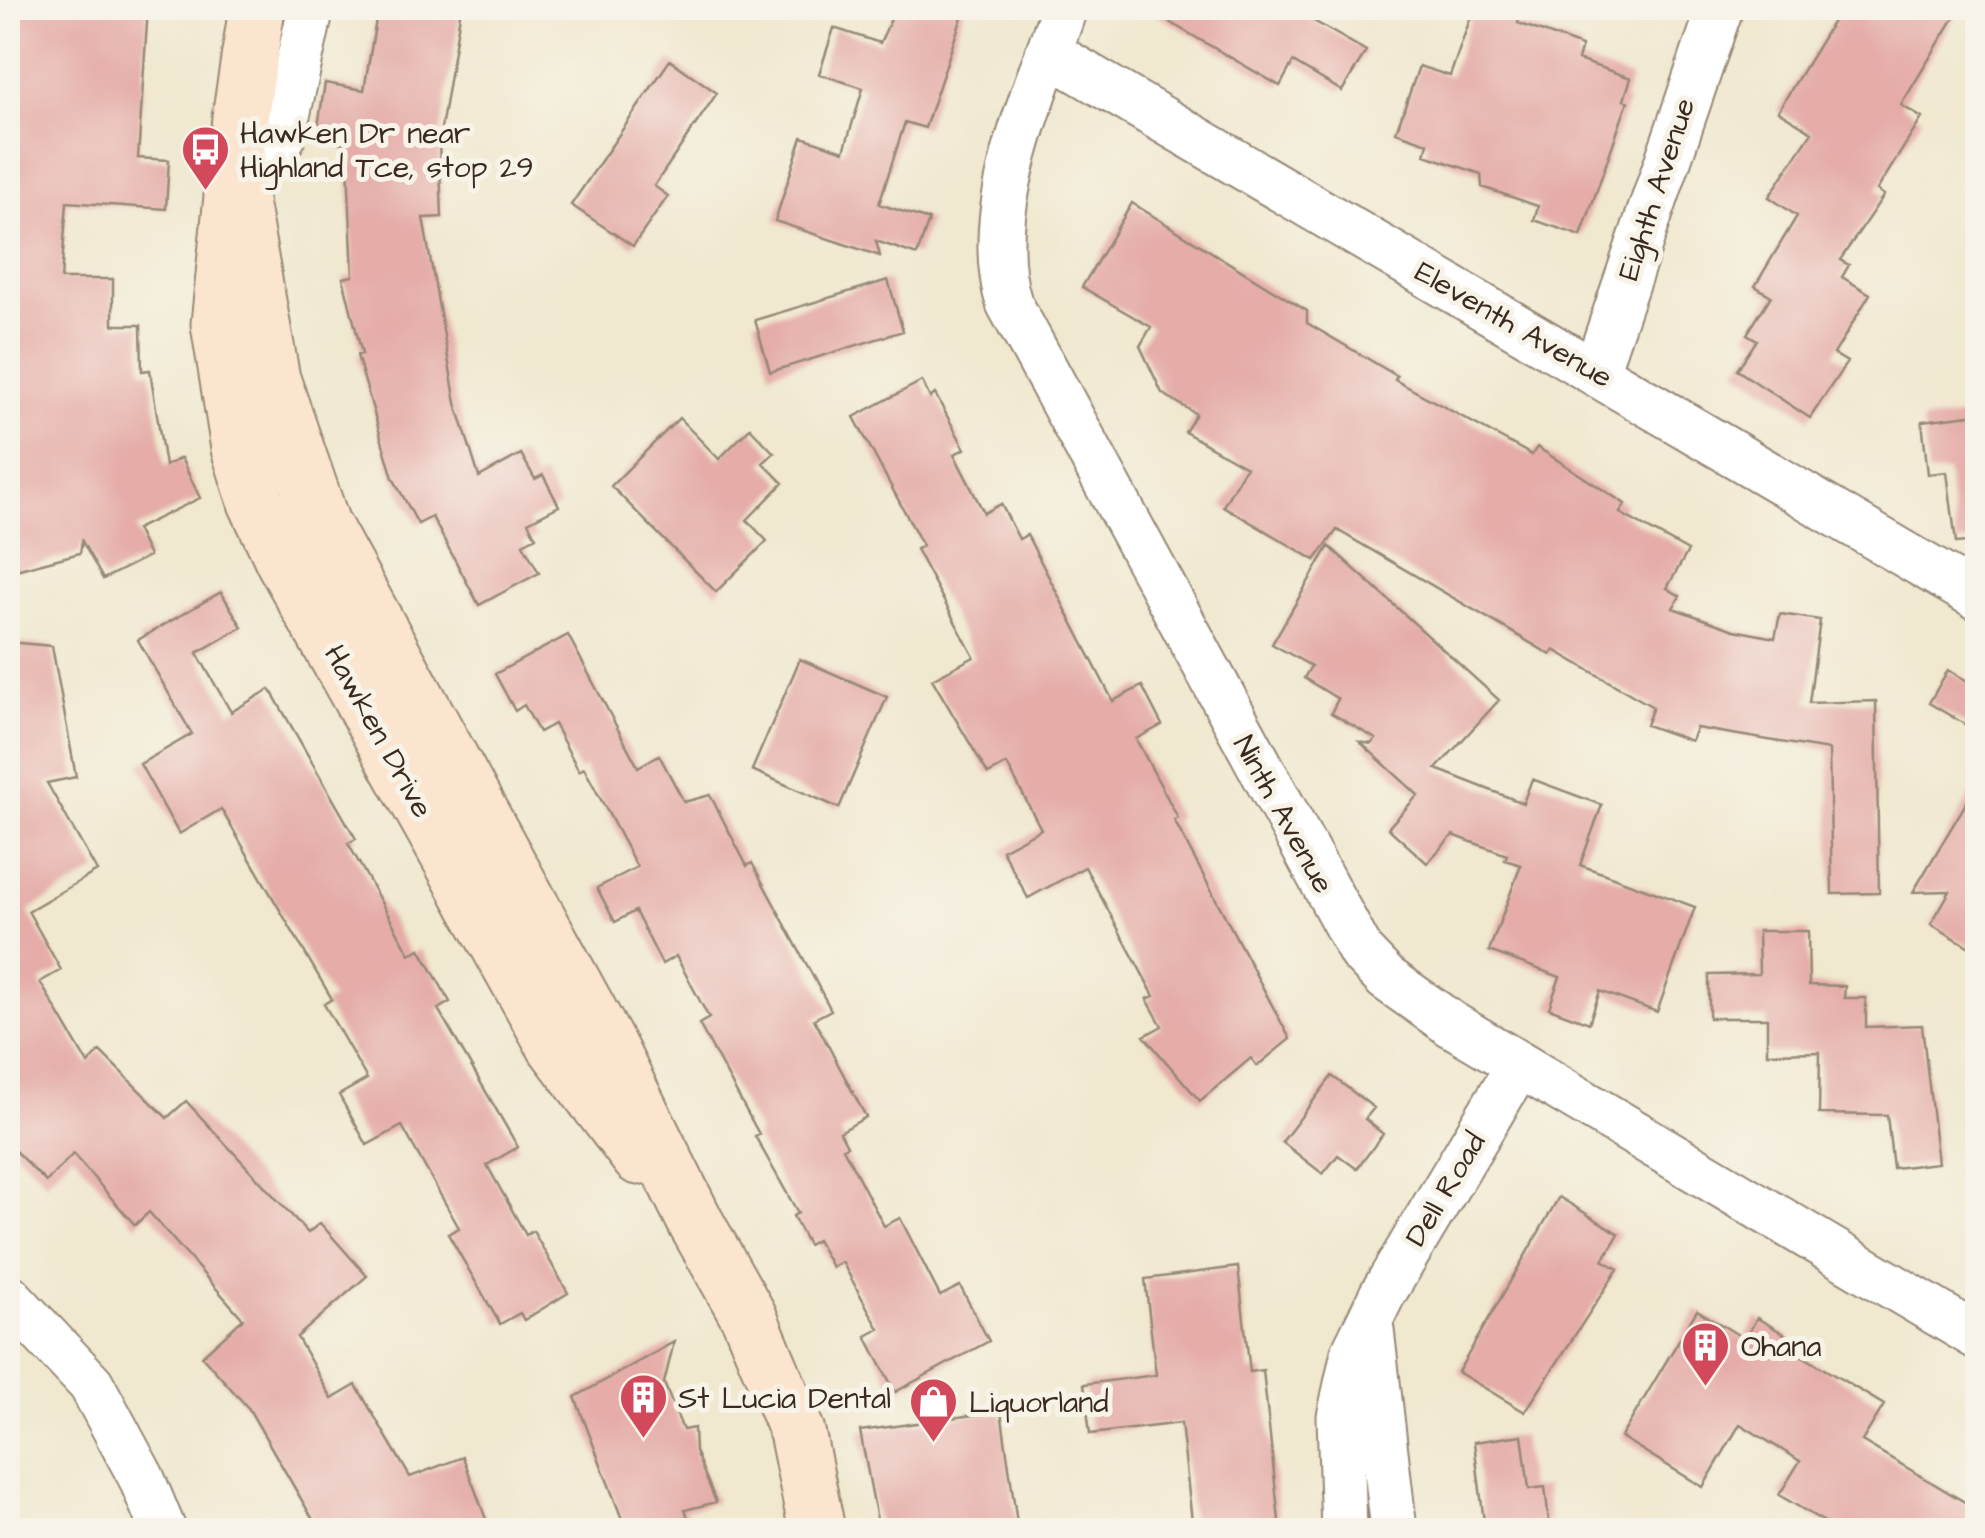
<svg xmlns="http://www.w3.org/2000/svg" width="1985" height="1538" font-family="'Architects Daughter',sans-serif">
<style>
.building{fill:#e5aca8}
.lines{fill:none;stroke-linecap:round;stroke-linejoin:round}
.minor-casing{stroke:#968976;stroke-width:49}
.secondary-casing{stroke:#968976;stroke-width:59}
.minor{stroke:#fff;stroke-width:45}
.secondary{stroke:#fbe5cf;stroke-width:55}
.labels{text-anchor:middle;stroke-width:10;stroke-linejoin:round;paint-order:stroke}
.poi-label{font-size:30px;fill:#3b2a1e;stroke:#f7f3e8;text-anchor:start}
.street-label{font-size:30px;fill:#3b2a1e;stroke:#f7f3e8}
</style>
<rect width="100%" height="100%" fill="#f7f3e8"/>
<filter id="ink" filterUnits="userSpaceOnUse"><feTurbulence type="fractalNoise" baseFrequency=".01" numOctaves="2"/><feDisplacementMap in="SourceGraphic" scale="20" xChannelSelector="R" yChannelSelector="G"/><feConvolveMatrix kernelMatrix="1 2 1 2 8 2 1 2 1" color-interpolation-filters="sRGB"/></filter>
<filter id="wash" filterUnits="userSpaceOnUse"><feTurbulence type="fractalNoise" baseFrequency=".0048" numOctaves="4" result="noise"/><feDisplacementMap in="SourceGraphic" scale="40" xChannelSelector="R" yChannelSelector="G"/><feGaussianBlur stdDeviation="2.25" result="paint"/><feColorMatrix in="noise" values="0 0 0 0 0 0 0 0 0 0 0 0 0 0 0 0 0 1.4 0 .05"/><feComposite in="paint" operator="in"/></filter>
<g filter="url(#wash)">
<rect width="100%" height="100%" fill="#f0e8cf"/>
<g id="blocks">
<path class="building" d="M 8,8 L 148,8 L 138,158 L 169,160 L 166,209 L 67,202 L 61,279 L 113,279 L 113,325 L 141,325 L 142,371 L 150,370 L 165,466 L 181,458 L 200,498 L 136,529 L 149,556 L 103,579 L 82,541 L 80,553 L 8,572 L 11,210 L 8,209 Z
M 378,8 L 461,8 L 439,141 L 442,217 L 423,218 L 456,403 L 479,477 L 521,454 L 535,479 L 543,475 L 559,506 L 528,522 L 536,537 L 523,544 L 539,573 L 479,605 L 432,517 L 418,524 L 393,478 L 357,355 L 362,354 L 343,278 L 353,276 L 347,144 L 316,139 L 325,83 L 364,90 Z
M 896,8 L 965,8 L 925,128 L 905,122 L 879,204 L 929,220 L 917,255 L 876,241 L 880,256 L 775,221 L 802,137 L 844,151 L 863,88 L 819,74 L 834,28 L 880,43 Z
M 1145,8 L 1291,8 L 1366,51 L 1342,91 L 1293,62 L 1280,86 Z
M 1474,8 L 1523,8 L 1518,23 L 1582,46 L 1578,60 L 1631,78 L 1624,100 L 1628,101 L 1581,236 L 1534,220 L 1538,206 L 1482,187 L 1481,174 L 1425,155 L 1428,143 L 1396,132 L 1419,66 L 1450,76 Z
M 1841,8 L 1960,8 L 1901,105 L 1922,118 L 1877,190 L 1884,195 L 1840,260 L 1849,265 L 1842,277 L 1870,294 L 1834,354 L 1847,362 L 1810,418 L 1737,370 L 1757,340 L 1747,334 L 1771,296 L 1755,286 L 1797,216 L 1769,197 L 1812,132 L 1778,111 Z
M 670,60 L 717,93 L 654,186 L 668,196 L 633,246 L 571,205 Z
M 1132,203 L 1307,311 L 1307,323 L 1397,376 L 1395,380 L 1532,455 L 1537,447 L 1625,504 L 1620,513 L 1688,551 L 1667,588 L 1680,596 L 1673,608 L 1734,630 L 1775,638 L 1780,614 L 1820,620 L 1809,703 L 1876,701 L 1879,893 L 1832,894 L 1829,750 L 1696,728 L 1691,741 L 1646,725 L 1653,707 L 1554,650 L 1551,655 L 1337,530 L 1315,560 L 1223,506 L 1246,467 L 1185,432 L 1196,414 L 1162,393 L 1140,346 L 1151,327 L 1082,287 Z
M 888,280 L 903,331 L 770,372 L 755,320 Z
M 922,381 L 930,398 L 935,394 L 965,449 L 954,454 L 984,513 L 1001,504 L 1019,539 L 1027,535 L 1113,701 L 1142,686 L 1162,725 L 1136,739 L 1178,818 L 1174,820 L 1290,1039 L 1257,1066 L 1251,1058 L 1200,1101 L 1144,1036 L 1162,1026 L 1147,999 L 1154,996 L 1085,867 L 1028,898 L 1002,850 L 1041,829 L 1007,764 L 988,774 L 932,679 L 974,657 L 916,549 L 923,546 L 854,417 Z
M 1978,414 L 1978,541 L 1956,543 L 1947,472 L 1928,474 L 1922,421 Z
M 679,418 L 719,459 L 750,428 L 774,453 L 763,463 L 783,483 L 747,520 L 767,541 L 716,592 L 611,486 Z
M 1329,546 L 1499,700 L 1436,769 L 1523,803 L 1532,779 L 1602,805 L 1580,865 L 1695,907 L 1657,1012 L 1600,991 L 1589,1023 L 1549,1008 L 1560,977 L 1489,951 L 1521,865 L 1505,860 L 1507,855 L 1453,835 L 1427,863 L 1388,828 L 1418,795 L 1360,742 L 1371,744 L 1376,739 L 1331,713 L 1338,699 L 1304,678 L 1311,666 L 1272,644 Z
M 221,592 L 242,627 L 197,653 L 231,712 L 270,689 L 356,839 L 348,843 L 410,954 L 420,949 L 450,1002 L 438,1009 L 518,1147 L 487,1165 L 526,1235 L 533,1231 L 568,1293 L 524,1320 L 520,1313 L 500,1324 L 448,1234 L 459,1228 L 402,1126 L 367,1145 L 339,1095 L 367,1079 L 324,1004 L 332,999 L 221,809 L 179,834 L 140,764 L 192,734 L 138,640 Z
M 568,635 L 638,767 L 659,755 L 684,802 L 710,795 L 747,866 L 752,863 L 831,1010 L 814,1019 L 866,1117 L 840,1132 L 847,1146 L 843,1148 L 884,1226 L 900,1218 L 940,1296 L 960,1286 L 989,1341 L 895,1392 L 866,1336 L 879,1329 L 842,1262 L 832,1267 L 817,1240 L 808,1245 L 793,1216 L 798,1213 L 755,1136 L 759,1134 L 699,1024 L 709,1018 L 676,956 L 662,964 L 635,911 L 615,922 L 597,888 L 637,867 L 584,768 L 579,771 L 554,724 L 539,732 L 524,705 L 515,711 L 495,674 Z
M 8,642 L 52,646 L 76,777 L 47,783 L 97,871 L 28,911 L 61,970 L 40,982 L 88,1064 L 100,1051 L 167,1118 L 186,1101 L 308,1233 L 320,1223 L 367,1276 L 297,1337 L 332,1399 L 356,1385 L 410,1477 L 463,1457 L 490,1530 L 319,1530 L 249,1409 L 202,1356 L 243,1319 L 149,1212 L 135,1225 L 73,1154 L 46,1182 L 8,1144 Z
M 800,659 L 887,697 L 839,808 L 752,770 Z
M 1948,670 L 1978,687 L 1978,732 L 1929,703 Z
M 1978,783 L 1978,952 L 1931,924 L 1950,891 L 1913,892 Z
M 1758,931 L 1808,931 L 1809,985 L 1845,986 L 1844,998 L 1866,998 L 1866,1027 L 1922,1025 L 1938,1163 L 1893,1168 L 1887,1115 L 1819,1114 L 1820,1052 L 1767,1053 L 1767,1018 L 1709,1018 L 1709,975 L 1759,974 Z
M 1332,1076 L 1374,1108 L 1365,1119 L 1383,1134 L 1357,1169 L 1338,1155 L 1323,1174 L 1282,1142 Z
M 1559,1197 L 1619,1234 L 1603,1260 L 1618,1269 L 1525,1412 L 1458,1372 Z
M 1238,1267 L 1250,1372 L 1263,1370 L 1280,1530 L 1193,1530 L 1181,1423 L 1090,1434 L 1084,1384 L 1156,1375 L 1145,1279 Z
M 1697,1310 L 1745,1339 L 1757,1318 L 1791,1338 L 1786,1346 L 1884,1405 L 1862,1441 L 1978,1510 L 1978,1530 L 1838,1530 L 1779,1495 L 1800,1461 L 1740,1424 L 1703,1487 L 1621,1437 Z
M 674,1342 L 664,1383 L 683,1430 L 694,1428 L 695,1451 L 716,1502 L 685,1510 L 689,1520 L 625,1527 L 575,1397 Z
M 1001,1411 L 1018,1530 L 879,1530 L 860,1431 Z
M 1522,1435 L 1529,1489 L 1545,1487 L 1549,1522 L 1485,1530 L 1474,1442 Z"/>
</g>
</g>
<g filter="url(#ink)">
<use href="#blocks" fill-opacity="0" stroke="#968976" stroke-width="2.5"/>
<g class="lines">
<defs>
<path id="minor" d="M 1064,8 C 1035,97 980,210 1009,303 L 1361,952 L 1386,978 L 1451,1024 L 1978,1337
M 1049,53 L 1978,597
M 236,180 L 271,153 L 282,138 L 311,8
M 1596,371 L 1720,8
M 8,1296 L 91,1384 L 141,1477 L 163,1530
M 1371,1330 L 1394,1530
M 1344,1530 L 1340,1417 L 1354,1352 L 1382,1295 L 1519,1065"/>
<path id="secondary" d="M 257,8 L 240,118 L 219,324 L 239,448 L 256,502 L 283,560 L 555,1046 L 639,1157
M 236,180 L 272,379 L 322,524 L 609,1048 L 696,1223 L 749,1317 L 797,1432 L 817,1530"/>
</defs>
<use href="#minor" class="minor-casing"/>
<use href="#secondary" class="secondary-casing"/>
<use href="#minor" class="minor"/>
<use href="#secondary" class="secondary"/>
</g>
</g>
<defs>
<symbol id="bus-pin" viewBox="-11 -11 22 30"><path d="M0 17L-7.5 6A9.5 9.5 0 1 1 7.5 6Z" fill="#d1495b" stroke="#f7f3e8"/><path d="M-5-6H5V4H4V6H2V4H-2V6H-4V4H-5ZM-3.5-4V0h7V-4ZM-3.5 1.2v1.5H-2V1.2ZM2 1.2v1.5H3.5V1.2Z" fill="#fff"/></symbol>
<symbol id="building-pin" viewBox="-11 -11 22 30"><path d="M0 17L-7.5 6A9.5 9.5 0 1 1 7.5 6Z" fill="#d1495b" stroke="#f7f3e8"/><path d="M-4-6H4V6H1V3H-1V6H-4ZM-2.5-4.3h1.7v1.8h-1.7ZM.8-4.3h1.7v1.8H.8ZM-2.5-1h1.7V.8h-1.7ZM.8-1h1.7V.8H.8Z" fill="#fff"/></symbol>
<symbol id="shop-pin" viewBox="-11 -11 22 30"><path d="M0 17L-7.5 6A9.5 9.5 0 1 1 7.5 6Z" fill="#d1495b" stroke="#f7f3e8"/><path d="M-5-2.5h2.3a2.7 3.5 0 0 1 5.4 0H5L5.5 6h-11ZM-1.5-2.5h3a1.5 2.3 0 0 0-3 0Z" fill="#fff"/></symbol>
</defs>
<g fill-rule="evenodd">
<use href="#bus-pin" x="178" y="122" width="55" height="75"/>
<use href="#building-pin" x="1678" y="1318" width="55" height="75"/>
<use href="#building-pin" x="616" y="1370" width="55" height="75"/>
<use href="#shop-pin" x="906" y="1374" width="55" height="75"/>
</g>
<g class="labels">
<g class="poi-label">
<text x="240" y="143">Hawken Dr near<tspan x="240" dy="34">Highland Tce, stop 29</tspan></text>
<text x="1741" y="1356">Ohana</text>
<text x="678" y="1408">St Lucia Dental</text>
<text x="969" y="1412">Liquorland</text>
</g>
<g class="street-label">
<text transform="translate(1656 189) rotate(-72)" y="10">Eighth Avenue</text>
<text transform="translate(1514 324) rotate(30)" y="10">Eleventh Avenue</text>
<text transform="translate(379 731) rotate(61)" y="10">Hawken Drive</text>
<text transform="translate(1284 814) rotate(61)" y="10">Ninth Avenue</text>
<text transform="translate(1445 1189) rotate(-59)" y="10">Dell Road</text>
</g>
</g>
<rect width="1985" height="1538" fill="none" stroke="#f7f3e8" stroke-width="40"/>
</svg>
